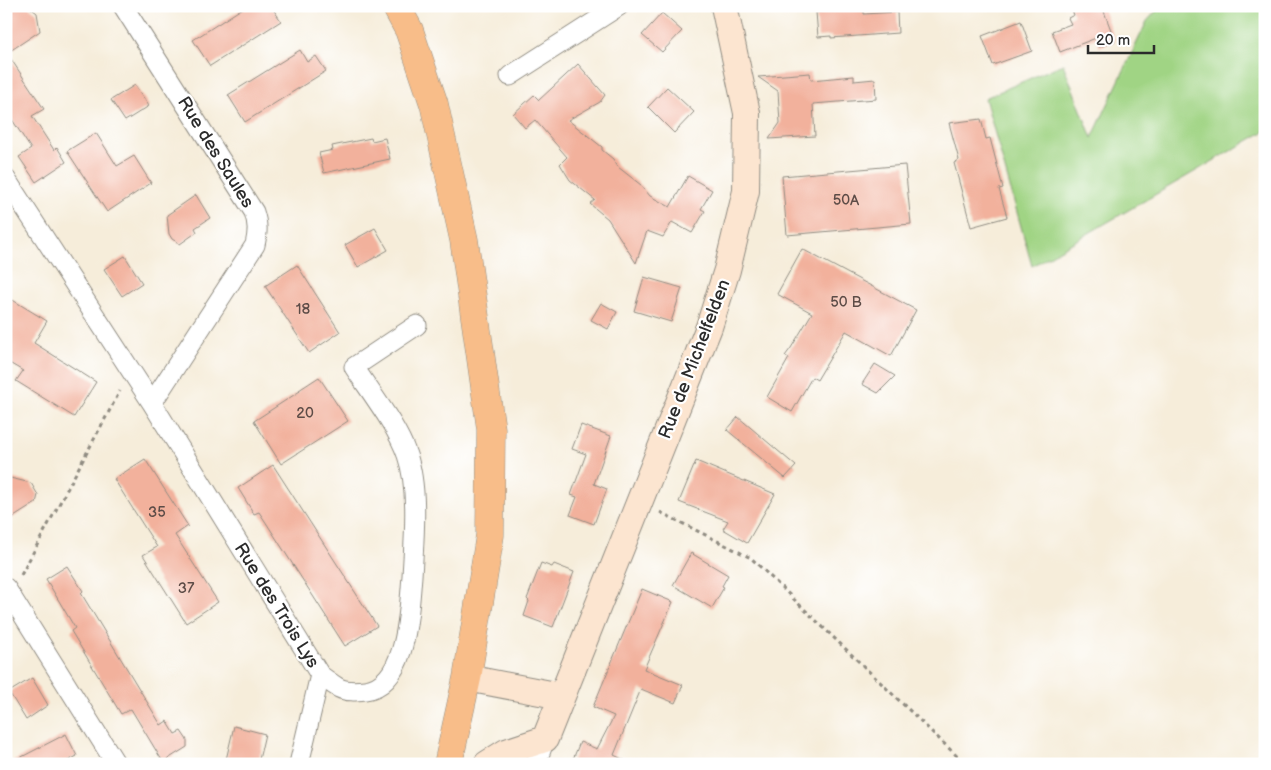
<svg xmlns="http://www.w3.org/2000/svg" width="1271" height="770" font-family="'Balsamiq Sans',sans-serif">
<style>
.green{fill:#a0d484;stroke:#668058}
.building{fill:#f2b19c}
.lines{fill:none;stroke-linecap:round;stroke-linejoin:round}
.street-casing{stroke:#908c82;stroke-width:21}
.secondary-casing{stroke:#908c82;stroke-width:28}
.primary-casing{stroke:#908c82;stroke-width:29}
.path{stroke:#908c82;stroke-width:3;stroke-dasharray:4 4;stroke-linecap:butt}
.street{stroke:#fff;stroke-width:19}
.secondary{stroke:#fce5d0;stroke-width:26}
.primary{stroke:#f8bd89;stroke-width:28}
.labels{text-anchor:middle;stroke-width:4.5;stroke-linejoin:round;paint-order:stroke}
.number-label{font-size:15px;fill:#5d4c47}
.street-label{font-size:18px;fill:#2b2b2b;stroke:#fff}
</style>
<rect width="100%" height="100%" fill="#fff"/>
<filter id="ink" filterUnits="userSpaceOnUse"><feTurbulence type="fractalNoise" baseFrequency=".02" numOctaves="2"/><feDisplacementMap in="SourceGraphic" scale="10" xChannelSelector="R" yChannelSelector="G"/><feConvolveMatrix kernelMatrix="1 2 1 2 8 2 1 2 1" color-interpolation-filters="sRGB"/></filter>
<filter id="wash" filterUnits="userSpaceOnUse"><feTurbulence type="fractalNoise" baseFrequency=".0096" numOctaves="4" result="noise"/><feDisplacementMap in="SourceGraphic" scale="20" xChannelSelector="R" yChannelSelector="G"/><feGaussianBlur stdDeviation="1.12" result="paint"/><feColorMatrix in="noise" values="0 0 0 0 0 0 0 0 0 0 0 0 0 0 0 0 0 1.4 0 .05"/><feComposite in="paint" operator="in"/></filter>
<g filter="url(#wash)">
<rect width="100%" height="100%" fill="#f6edda"/>
<path class="green" d="M 1161,6 L 1265,6 L 1265,131 L 1032,266 L 985,98 L 1063,64 L 1092,138 L 1147,21 Z"/>
<g id="blocks">
<path class="building" d="M 17,6 L 28,6 L 37,13 L 40,31 L 7,53 L 44,109 L 32,116 L 54,150 L 57,147 L 66,162 L 36,182 L 19,157 L 31,149 L 6,110 L 6,13 Z
M 246,6 L 271,6 L 281,21 L 210,66 L 193,40 Z
M 829,6 L 864,6 L 864,14 L 897,12 L 898,33 L 831,38 L 831,36 L 818,37 L 816,12 L 829,11 Z
M 1070,6 L 1102,6 L 1115,41 L 1099,47 L 1096,38 L 1060,52 L 1052,31 L 1071,24 L 1068,18 L 1074,15 Z
M 662,13 L 682,31 L 662,52 L 642,35 Z
M 1021,21 L 1032,51 L 993,65 L 982,36 Z
M 300,50 L 307,62 L 316,56 L 326,71 L 245,122 L 228,95 Z
M 578,64 L 605,95 L 600,102 L 568,120 L 602,147 L 602,150 L 613,159 L 618,167 L 641,185 L 650,196 L 670,207 L 688,176 L 712,190 L 701,209 L 705,211 L 692,233 L 672,222 L 663,237 L 647,231 L 636,263 L 608,219 L 590,204 L 595,200 L 570,180 L 560,164 L 567,157 L 535,120 L 525,128 L 513,114 L 534,95 L 539,100 Z
M 810,73 L 811,80 L 854,76 L 854,81 L 875,79 L 876,99 L 813,104 L 815,136 L 769,139 L 780,123 L 778,91 L 758,77 Z
M 135,85 L 149,106 L 125,121 L 111,100 Z
M 667,87 L 694,112 L 674,133 L 648,107 Z
M 981,119 L 986,139 L 990,138 L 1003,188 L 999,189 L 1007,217 L 971,227 L 954,163 L 959,160 L 949,123 Z
M 96,133 L 117,166 L 134,156 L 151,183 L 107,212 L 67,151 Z
M 371,138 L 372,141 L 385,138 L 390,159 L 324,173 L 319,153 L 333,150 L 332,146 Z
M 905,165 L 911,224 L 787,235 L 782,176 Z
M 196,195 L 210,218 L 195,228 L 197,232 L 180,244 L 172,239 L 169,234 L 167,215 Z
M 375,228 L 388,250 L 358,267 L 345,245 Z
M 802,249 L 916,310 L 891,356 L 846,331 L 817,380 L 812,377 L 792,412 L 767,397 L 789,358 L 785,356 L 791,348 L 812,313 L 777,294 Z
M 125,256 L 142,283 L 122,296 L 104,269 Z
M 297,265 L 340,332 L 309,353 L 265,286 Z
M 644,277 L 682,288 L 671,322 L 634,311 Z
M 6,296 L 47,321 L 34,343 L 96,382 L 74,417 L 16,381 L 23,371 L 6,361 Z
M 601,303 L 617,312 L 608,329 L 591,320 Z
M 875,364 L 895,376 L 878,393 L 862,384 Z
M 319,377 L 348,421 L 281,464 L 254,421 L 300,391 L 299,390 Z
M 738,417 L 796,466 L 785,478 L 727,430 Z
M 581,425 L 611,436 L 594,484 L 607,489 L 594,524 L 570,515 L 577,497 L 571,495 L 586,454 L 572,449 Z
M 145,459 L 188,526 L 175,535 L 218,602 L 186,623 L 143,555 L 157,547 L 114,479 Z
M 696,461 L 775,494 L 747,543 L 723,529 L 728,521 L 679,502 Z
M 273,465 L 377,626 L 345,646 L 265,521 L 259,512 L 254,514 L 238,488 Z
M 6,477 L 31,483 L 38,495 L 36,503 L 6,522 Z
M 691,553 L 728,575 L 722,586 L 724,587 L 712,608 L 673,585 Z
M 541,563 L 552,567 L 554,564 L 574,572 L 553,627 L 524,616 L 529,601 L 527,599 Z
M 67,566 L 83,591 L 81,593 L 161,725 L 167,721 L 175,734 L 181,731 L 187,740 L 187,747 L 163,762 L 131,709 L 121,714 L 71,631 L 75,628 L 46,579 Z
M 642,589 L 673,602 L 644,669 L 683,685 L 675,703 L 641,689 L 614,755 L 632,764 L 571,764 L 580,742 L 597,749 L 614,716 L 593,707 Z
M 32,678 L 48,705 L 26,720 L 9,692 Z
M 234,726 L 265,734 L 258,764 L 225,764 Z
M 66,734 L 77,756 L 62,764 L 8,764 Z"/>
</g>
</g>
<g filter="url(#ink)">
<use href="#blocks" fill-opacity="0" stroke="#908c82" stroke-width="1"/>
<g class="lines">
<defs>
<path id="street" d="M 123,6 L 254,212 C 258,224 258,232 255,245 L 152,403
M 510,76 L 619,6
M 6,179 L 152,403 L 320,675 C 326,679 332,684 339,688 C 347,692 356,691 365,690 C 408,685 409,608 412,576 C 414,540 419,489 407,455 C 397,426 371,393 354,367 L 417,325
M 6,588 L 116,764
M 299,764 L 320,675
M 536,764 L 545,739"/>
<path id="secondary" d="M 467,678 L 561,696
M 487,764 L 506,752 L 545,739 L 709,327 L 727,270 L 746,191 L 747,113 L 724,6"/>
<path id="primary" d="M 396,6 L 409,30 L 434,104 L 464,240 L 491,429 L 490,535 L 467,678 L 448,764"/>
</defs>
<use href="#street" class="street-casing"/>
<use href="#secondary" class="secondary-casing"/>
<use href="#primary" class="primary-casing"/>
<path class="path" d="M 660,512 L 751,558 L 960,759 L 959,764
M 21,575 L 120,391"/>
<use href="#street" class="street"/>
<use href="#secondary" class="secondary"/>
<use href="#primary" class="primary"/>
</g>
</g>
<g class="labels">
<g class="number-label">
<text x="846" y="205">50A</text>
<text x="846" y="307">50 B</text>
<text x="303" y="314">18</text>
<text x="305" y="418">20</text>
<text x="157" y="517">35</text>
<text x="186" y="593">37</text>
</g>
<g class="street-label">
<text transform="translate(216 152) rotate(58)" y="6">Rue des Saules</text>
<text transform="translate(694 359) rotate(-69)" y="6">Rue de Michelfelden</text>
<text transform="translate(277 605) rotate(58)" y="6">Rue des Trois Lys</text>
</g>
</g>
<rect width="1271" height="770" fill="none" stroke="#fff" stroke-width="25"/>
<path d="M1088 45v8h66v-8" fill="none" stroke="#2b2b2b" stroke-width="2.5"/>
<text x="1096" y="45" font-size="15" fill="#2b2b2b" stroke="#ffffff" stroke-width="4" paint-order="stroke">20 m</text>
</svg>
